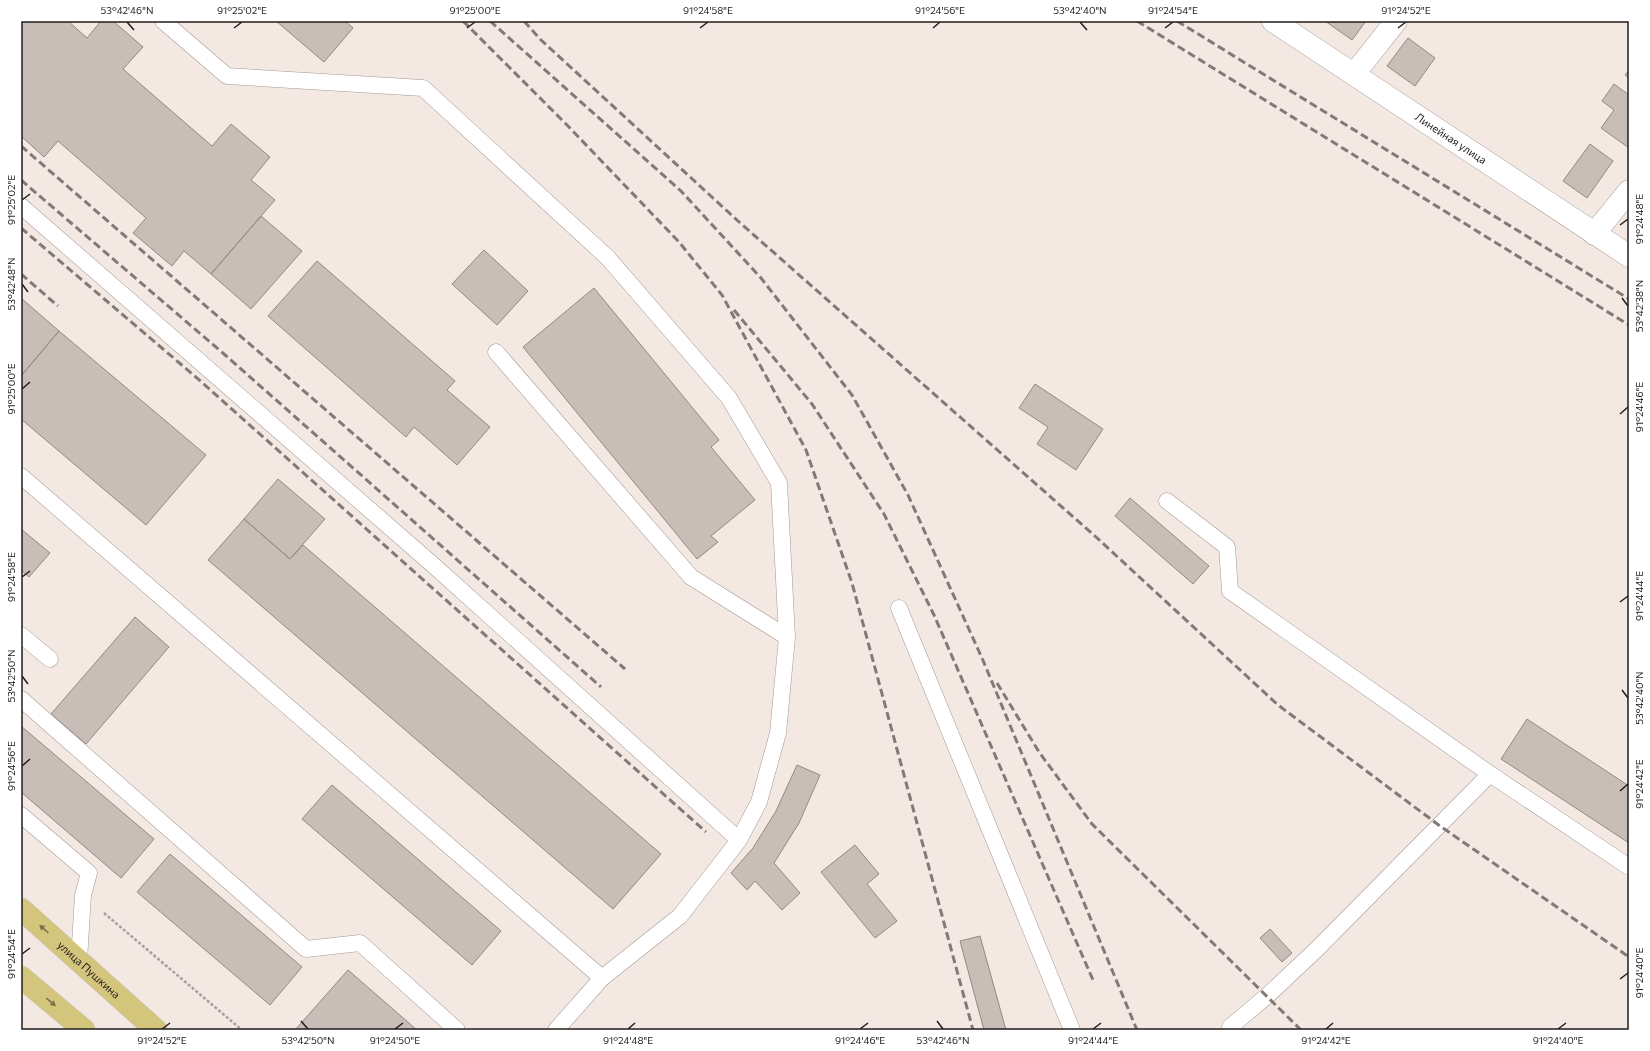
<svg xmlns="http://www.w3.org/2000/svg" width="1650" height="1051" font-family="Commissioner,sans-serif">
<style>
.building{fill:#c8beb7;stroke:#938982}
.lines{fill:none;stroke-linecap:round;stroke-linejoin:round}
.lane-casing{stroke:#a39993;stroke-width:17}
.street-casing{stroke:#a39993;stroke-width:23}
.primary-casing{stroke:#cac9c8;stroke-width:23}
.path{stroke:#a79f9a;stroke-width:2.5;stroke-dasharray:3 2;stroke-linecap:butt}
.lane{stroke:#fff;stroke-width:16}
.street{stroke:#fff;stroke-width:22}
.primary{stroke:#d4c57c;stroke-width:22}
.rail{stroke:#817a75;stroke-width:3;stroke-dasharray:8 4;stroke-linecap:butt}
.oneway{fill:#7a714c}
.ticks{fill:none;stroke:#211d1b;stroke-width:1.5}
.labels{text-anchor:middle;stroke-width:3;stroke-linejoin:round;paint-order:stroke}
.street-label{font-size:11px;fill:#211d1b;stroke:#fff}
.neatline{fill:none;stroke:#211d1b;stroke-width:1.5}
.ticks-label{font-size:10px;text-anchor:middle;fill:#211d1b}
</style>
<rect width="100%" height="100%" fill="#f4e9e2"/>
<path class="building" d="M 21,21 L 68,21 L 87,38 L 101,21 L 113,21 L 143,47 L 123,69 L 212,146 L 231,124 L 270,157 L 251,180 L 275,200 L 211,274 L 184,251 L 172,266 L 133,233 L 146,218 L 58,141 L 44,157 L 21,136 Z
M 276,21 L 345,21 L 353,28 L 324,62 Z
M 1325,21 L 1366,21 L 1352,40 Z
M 1408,38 L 1435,58 L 1415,86 L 1387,66 Z
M 1629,70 L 1629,78 L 1625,75 Z
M 1614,84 L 1629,95 L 1629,148 L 1601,128 L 1614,110 L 1602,101 Z
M 1590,144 L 1613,161 L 1587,198 L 1563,181 Z
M 261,216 L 302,251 L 251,309 L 211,274 Z
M 484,250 L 528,291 L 497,325 L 452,284 Z
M 317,261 L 455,381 L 447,390 L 490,427 L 457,465 L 414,427 L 406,437 L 268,316 Z
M 594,288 L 719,440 L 711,447 L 755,500 L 711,536 L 718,542 L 697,559 L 523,347 Z
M 21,298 L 59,331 L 21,376 Z
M 59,331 L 206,455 L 146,525 L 21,419 L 21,376 Z
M 1035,384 L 1103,429 L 1076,470 L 1037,444 L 1048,427 L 1019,408 Z
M 278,479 L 325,519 L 290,559 L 244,519 Z
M 1130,498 L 1209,566 L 1193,584 L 1115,516 Z
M 244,519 L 290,559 L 303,545 L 661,854 L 613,909 L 208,560 Z
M 21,529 L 50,553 L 29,577 L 21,570 Z
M 135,617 L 169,647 L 86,744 L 51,714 Z
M 1527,719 L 1629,786 L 1629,843 L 1501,759 Z
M 21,726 L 154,839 L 121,878 L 21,792 Z
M 797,765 L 820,775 L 799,823 L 774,863 L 800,893 L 782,910 L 755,881 L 747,890 L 731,873 L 753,848 L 776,811 Z
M 332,785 L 501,931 L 472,965 L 302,819 Z
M 855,845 L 879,874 L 867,884 L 897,921 L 875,938 L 821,872 Z
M 170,854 L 302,967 L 270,1005 L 137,892 Z
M 1270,929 L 1292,953 L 1282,962 L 1260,938 Z
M 980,936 L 1006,1030 L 984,1030 L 960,941 Z
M 348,970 L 417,1030 L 295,1030 Z"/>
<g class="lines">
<defs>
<path id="lane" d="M 163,21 L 227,76 L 423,88 L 608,258 L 729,398 L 779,483 L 787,637 L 778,733 L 759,802 L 739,840 L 680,916 L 602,978 L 556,1030
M 21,206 L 432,564 L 739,840
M 496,352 L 691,577 L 787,637
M 21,476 L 602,978
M 1167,501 L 1227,547 L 1230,591 L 1490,774 L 1629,867
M 899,608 L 1072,1030
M 21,635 L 50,659
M 21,699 L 306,949 L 360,943 L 457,1030
M 21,815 L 89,873 L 83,895 L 79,960
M 1230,1027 L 1267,996 L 1317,949 L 1490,774"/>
<g id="street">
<path id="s1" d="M 1273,21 L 1629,256"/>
<path d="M 1355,73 L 1396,21"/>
<path d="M 1594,234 L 1629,191"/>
</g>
<g id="primary">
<path id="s2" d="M 21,909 L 156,1030"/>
<path d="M 21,977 L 84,1030"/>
</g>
</defs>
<use href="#lane" class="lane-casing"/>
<use href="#street" class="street-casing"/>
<use href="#primary" class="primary-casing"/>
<path class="path" d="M 104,913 L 242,1030"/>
<use href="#lane" class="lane"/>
<use href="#street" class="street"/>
<use href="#primary" class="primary"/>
<path class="rail" d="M 463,21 L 567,125 L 679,242 L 722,295 L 806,450 L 852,583 L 973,1030
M 490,21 L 681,191 L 761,278 L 852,395 L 908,495 L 982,658 L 1137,1030
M 524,21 L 541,40 L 738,221 L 1096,537 L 1278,705 L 1440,826 L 1629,957
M 1137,21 L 1629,325
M 1177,21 L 1629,299
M 21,146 L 625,669
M 21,180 L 224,354 L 601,687
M 21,228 L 197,378 L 706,832
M 21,274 L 58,306
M 734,310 L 812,404 L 884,514 L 934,615 L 1093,980
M 997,683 L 1039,752 L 1092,824 L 1301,1030"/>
</g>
<defs><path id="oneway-solid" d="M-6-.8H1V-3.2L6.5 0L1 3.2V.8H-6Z"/></defs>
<g class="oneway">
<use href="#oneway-solid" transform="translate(44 929) rotate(-138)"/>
<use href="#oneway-solid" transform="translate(51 1002) rotate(40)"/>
</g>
<path class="ticks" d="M 127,22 L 134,30M 1080,22 L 1087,30M 234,28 L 242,22M 467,28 L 475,22M 700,28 L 708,22M 933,28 L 940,22M 1165,28 L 1173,22M 1398,28 L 1406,22M 22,200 L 30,194M 1620,225 L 1628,219M 22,284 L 28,292M 1622,298 L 1628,306M 22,389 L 30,382M 1620,414 L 1628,407M 22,577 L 30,571M 1620,602 L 1628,596M 22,676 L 28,684M 1622,690 L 1628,698M 22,766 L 30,759M 1620,791 L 1628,784M 22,954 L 30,948M 1620,979 L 1628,973M 301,1021 L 308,1029M 937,1021 L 943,1029M 162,1029 L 170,1023M 395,1029 L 403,1023M 628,1029 L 635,1023M 860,1029 L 868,1023M 1093,1029 L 1101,1023M 1326,1029 L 1333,1023M 1558,1029 L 1566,1023"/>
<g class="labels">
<g class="street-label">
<text dy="4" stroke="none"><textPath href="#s1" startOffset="213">Линейная улица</textPath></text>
<text dy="4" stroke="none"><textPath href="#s2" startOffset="91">улица Пушкина</textPath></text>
</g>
</g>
<rect width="1650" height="1051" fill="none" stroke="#ffffff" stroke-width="44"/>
<rect x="22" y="22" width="1606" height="1007" class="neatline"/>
<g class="ticks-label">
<text x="127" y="14">53°42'46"N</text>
<text x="242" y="14">91°25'02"E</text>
<text x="475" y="14">91°25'00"E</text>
<text x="708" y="14">91°24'58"E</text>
<text x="940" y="14">91°24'56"E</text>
<text x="1080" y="14">53°42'40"N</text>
<text x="1173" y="14">91°24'54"E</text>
<text x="1406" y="14">91°24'52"E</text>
<text transform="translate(11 200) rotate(-90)" y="4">91°25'02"E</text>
<text transform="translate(1639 219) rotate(-90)" y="4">91°24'48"E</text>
<text transform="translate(11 284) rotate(-90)" y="4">53°42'48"N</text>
<text transform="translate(1639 306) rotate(-90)" y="4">53°42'38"N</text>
<text transform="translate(11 389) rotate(-90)" y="4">91°25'00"E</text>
<text transform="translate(1639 407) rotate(-90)" y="4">91°24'46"E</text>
<text transform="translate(11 577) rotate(-90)" y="4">91°24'58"E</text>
<text transform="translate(1639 596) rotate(-90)" y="4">91°24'44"E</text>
<text transform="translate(11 676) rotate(-90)" y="4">53°42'50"N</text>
<text transform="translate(1639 698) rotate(-90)" y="4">53°42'40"N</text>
<text transform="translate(11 766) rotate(-90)" y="4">91°24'56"E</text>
<text transform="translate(1639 784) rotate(-90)" y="4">91°24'42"E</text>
<text transform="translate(11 954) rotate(-90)" y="4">91°24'54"E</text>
<text transform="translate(1639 973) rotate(-90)" y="4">91°24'40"E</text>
<text x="162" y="1044">91°24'52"E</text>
<text x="308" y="1044">53°42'50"N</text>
<text x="395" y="1044">91°24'50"E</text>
<text x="628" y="1044">91°24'48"E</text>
<text x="860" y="1044">91°24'46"E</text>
<text x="943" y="1044">53°42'46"N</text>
<text x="1093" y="1044">91°24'44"E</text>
<text x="1326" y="1044">91°24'42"E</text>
<text x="1558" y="1044">91°24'40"E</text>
</g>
</svg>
